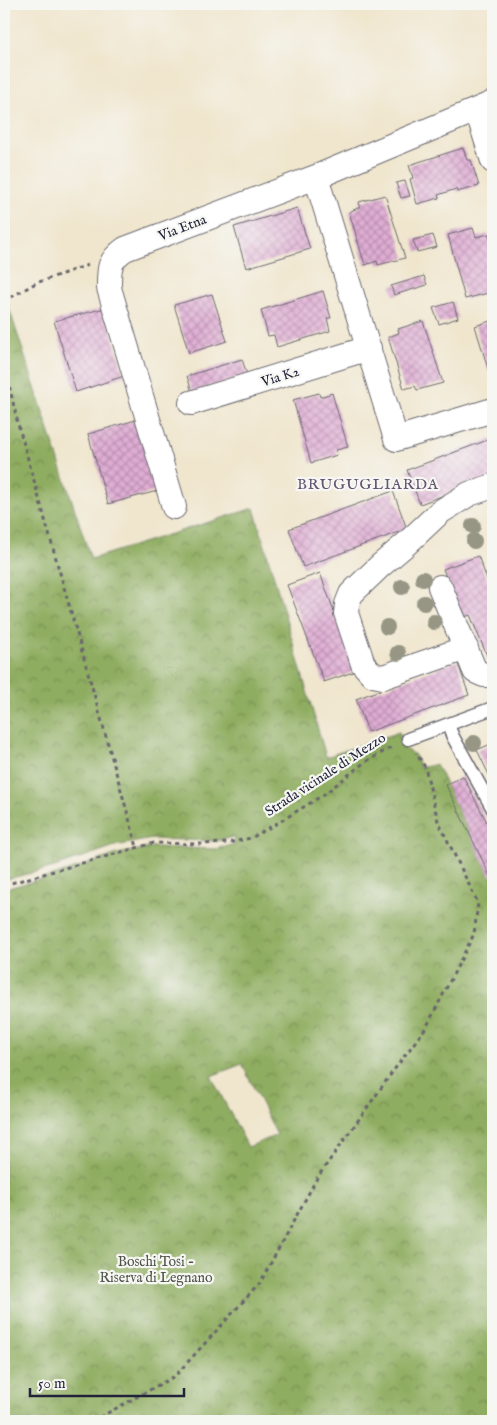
<svg xmlns="http://www.w3.org/2000/svg" width="497" height="1425" font-family="'IM FELL English',serif">
<style>
.forest{fill:url(#forest-crowns);stroke:#58684e;fill-rule:evenodd}
.building{fill:url(#building-cross-hatch)}
.lines{fill:none;stroke-linecap:round;stroke-linejoin:round}
.lane-casing{stroke:#6a676e;stroke-width:15}
.street-casing{stroke:#6a676e;stroke-width:26}
.path{stroke:#6a676e;stroke-width:3;stroke-dasharray:4 4;stroke-linecap:butt}
.lane{stroke:#fff;stroke-width:12}
.street{stroke:#fff;stroke-width:24}
.tree{fill:#979685}
.labels{text-anchor:middle;stroke-width:4.5;stroke-linejoin:round;paint-order:stroke}
.street-label{font-size:14px;fill:#22223b;stroke:#f6f6f2}
.park-label{font-size:14px;fill:#4e544a;stroke:#f6f6f2}
.neighbourhood-label{font-size:15px;letter-spacing:1px;fill:#645371;stroke:#f6f6f2}
</style>
<defs>
<pattern id="forest-crowns" width="20" height="18" patternUnits="userSpaceOnUse" patternTransform="scale(1.25)"><rect width="20" height="18" fill="#8fad60"/><path d="M2 6a3 3 0 1 1 6 0M12 15a3 3 0 1 1 6 0" fill="none" stroke="#748c50"/></pattern>
<pattern id="building-cross-hatch" width="8" height="8" patternUnits="userSpaceOnUse" patternTransform="scale(1.25)"><rect width="8" height="8" fill="#e0add4"/><path d="M0 0l8 8M0 8l8-8" fill="none" stroke="#b58cad"/></pattern>
</defs>
<rect width="100%" height="100%" fill="#f6f6f2"/>
<filter id="ink" filterUnits="userSpaceOnUse"><feTurbulence type="fractalNoise" baseFrequency=".02" numOctaves="2"/><feDisplacementMap in="SourceGraphic" scale="10" xChannelSelector="R" yChannelSelector="G"/><feConvolveMatrix kernelMatrix="1 2 1 2 8 2 1 2 1" color-interpolation-filters="sRGB"/></filter>
<filter id="wash" filterUnits="userSpaceOnUse"><feTurbulence type="fractalNoise" baseFrequency=".0096" numOctaves="4" result="noise"/><feDisplacementMap in="SourceGraphic" scale="20" xChannelSelector="R" yChannelSelector="G"/><feGaussianBlur stdDeviation="1.12" result="paint"/><feColorMatrix in="noise" values="0 0 0 0 0 0 0 0 0 0 0 0 0 0 0 0 0 1.4 0 .05"/><feComposite in="paint" operator="in"/></filter>
<g filter="url(#wash)">
<rect width="100%" height="100%" fill="#f0e6ce"/>
<path class="forest" d="M 8,305 L 91,559 L 254,508 L 326,757 L 399,732 L 406,750 L 415,755 L 420,768 L 436,764 L 490,875 L 493,875 L 493,1421 L 4,1421 L 4,889 L 56,875 L 117,854 L 153,847 L 216,849 L 235,844 L 233,837 L 216,841 L 152,839 L 115,846 L 54,867 L 4,880 L 4,317 ZM 242,1064 L 277,1135 L 248,1147 L 211,1076 Z"/>
<g id="blocks">
<path class="building" d="M 463,148 L 467,160 L 471,160 L 479,186 L 457,192 L 456,189 L 438,195 L 439,198 L 417,204 L 410,179 L 413,178 L 409,165 Z
M 405,181 L 410,196 L 401,198 L 396,183 Z
M 385,195 L 405,258 L 378,265 L 377,261 L 365,265 L 349,212 L 360,207 L 359,202 Z
M 297,208 L 310,249 L 246,268 L 234,227 Z
M 473,228 L 476,237 L 489,234 L 493,248 L 493,284 L 486,286 L 488,293 L 465,299 L 448,235 Z
M 433,235 L 437,247 L 417,252 L 413,240 Z
M 424,276 L 427,285 L 394,295 L 391,286 Z
M 323,291 L 331,318 L 327,318 L 330,331 L 277,347 L 274,335 L 268,336 L 261,310 Z
M 212,294 L 227,341 L 189,353 L 174,305 Z
M 453,302 L 458,318 L 439,324 L 433,308 Z
M 105,308 L 124,376 L 76,392 L 54,321 Z
M 493,320 L 493,385 L 475,326 Z
M 423,321 L 443,383 L 417,390 L 415,386 L 404,389 L 388,337 L 399,333 L 398,329 Z
M 242,359 L 247,375 L 192,392 L 187,376 Z
M 319,393 L 320,397 L 332,393 L 348,447 L 336,450 L 337,455 L 311,463 L 293,400 Z
M 139,419 L 161,490 L 108,504 L 88,434 Z
M 493,438 L 493,477 L 420,504 L 407,470 Z
M 393,491 L 407,529 L 303,567 L 289,529 Z
M 478,556 L 493,594 L 493,661 L 490,663 L 470,615 L 462,618 L 443,569 Z
M 320,573 L 356,671 L 324,682 L 287,585 Z
M 457,661 L 469,695 L 368,732 L 356,699 Z
M 493,743 L 493,783 L 477,750 Z
M 463,776 L 493,834 L 493,875 L 490,876 L 446,785 Z"/>
</g>
</g>
<g filter="url(#ink)">
<use href="#blocks" fill-opacity="0" stroke="#6a676e" stroke-width="1"/>
<g class="lines">
<defs>
<path id="lane" d="M 448,725 L 453,737 L 493,809
M 408,739 L 493,708"/>
<path id="street" d="M 477,110 L 493,161
M 316,177 L 396,439 L 493,410
M 191,403 L 369,348
M 174,507 L 109,288 C 109,269 108,261 125,249 L 316,177 L 493,103
M 440,587 L 475,671 L 484,675 L 493,675
M 466,648 L 383,677 L 373,675 L 363,664 L 346,613 L 347,604 L 351,594 L 356,589 L 380,566 L 406,544 L 440,512 L 469,494 L 493,486"/>
</defs>
<use href="#lane" class="lane-casing"/>
<use href="#street" class="street-casing"/>
<path class="path" d="M 4,301 L 36,283 L 88,265
M 4,363 L 17,420 L 137,847
M 4,885 L 154,843 L 199,844 L 228,843 L 251,838 L 281,821 L 323,795 L 365,762 L 394,746
M 93,1421 L 175,1376 L 260,1283 L 317,1178 L 394,1070 L 427,1026 L 474,934 L 478,903 L 438,821 L 425,767 L 416,753"/>
<use href="#lane" class="lane"/>
<use href="#street" class="street"/>
</g>
<g class="tree">
<circle cx="473" cy="526" r="8"/>
<circle cx="474" cy="541" r="8"/>
<circle cx="423" cy="579" r="8"/>
<circle cx="402" cy="587" r="8"/>
<circle cx="424" cy="603" r="8"/>
<circle cx="434" cy="622" r="8"/>
<circle cx="387" cy="627" r="8"/>
<circle cx="398" cy="653" r="8"/>
<circle cx="474" cy="743" r="8"/>
</g>
</g>
<g class="labels">
<g class="street-label">
<text transform="translate(182 227) rotate(-21)" y="5">Via Etna</text>
<text transform="translate(280 376) rotate(-17)" y="5">Via K2</text>
<text transform="translate(325 774) rotate(-33)" y="5">Strada vicinale di Mezzo</text>
</g>
<g class="park-label">
<text x="156" y="1266">Boschi Tosi -<tspan x="156" dy="16">Riserva di Legnano</tspan></text>
</g>
<g class="neighbourhood-label">
<text x="368" y="489">BRUGUGLIARDA</text>
</g>
</g>
<rect width="497" height="1425" fill="none" stroke="#f6f6f2" stroke-width="20"/>
<path d="M30 1388v8h154v-8" fill="none" stroke="#22223b" stroke-width="2.5"/>
<text x="38" y="1388" font-size="15" fill="#22223b" stroke="#f6f6f2" stroke-width="4" paint-order="stroke">50 m</text>
</svg>
